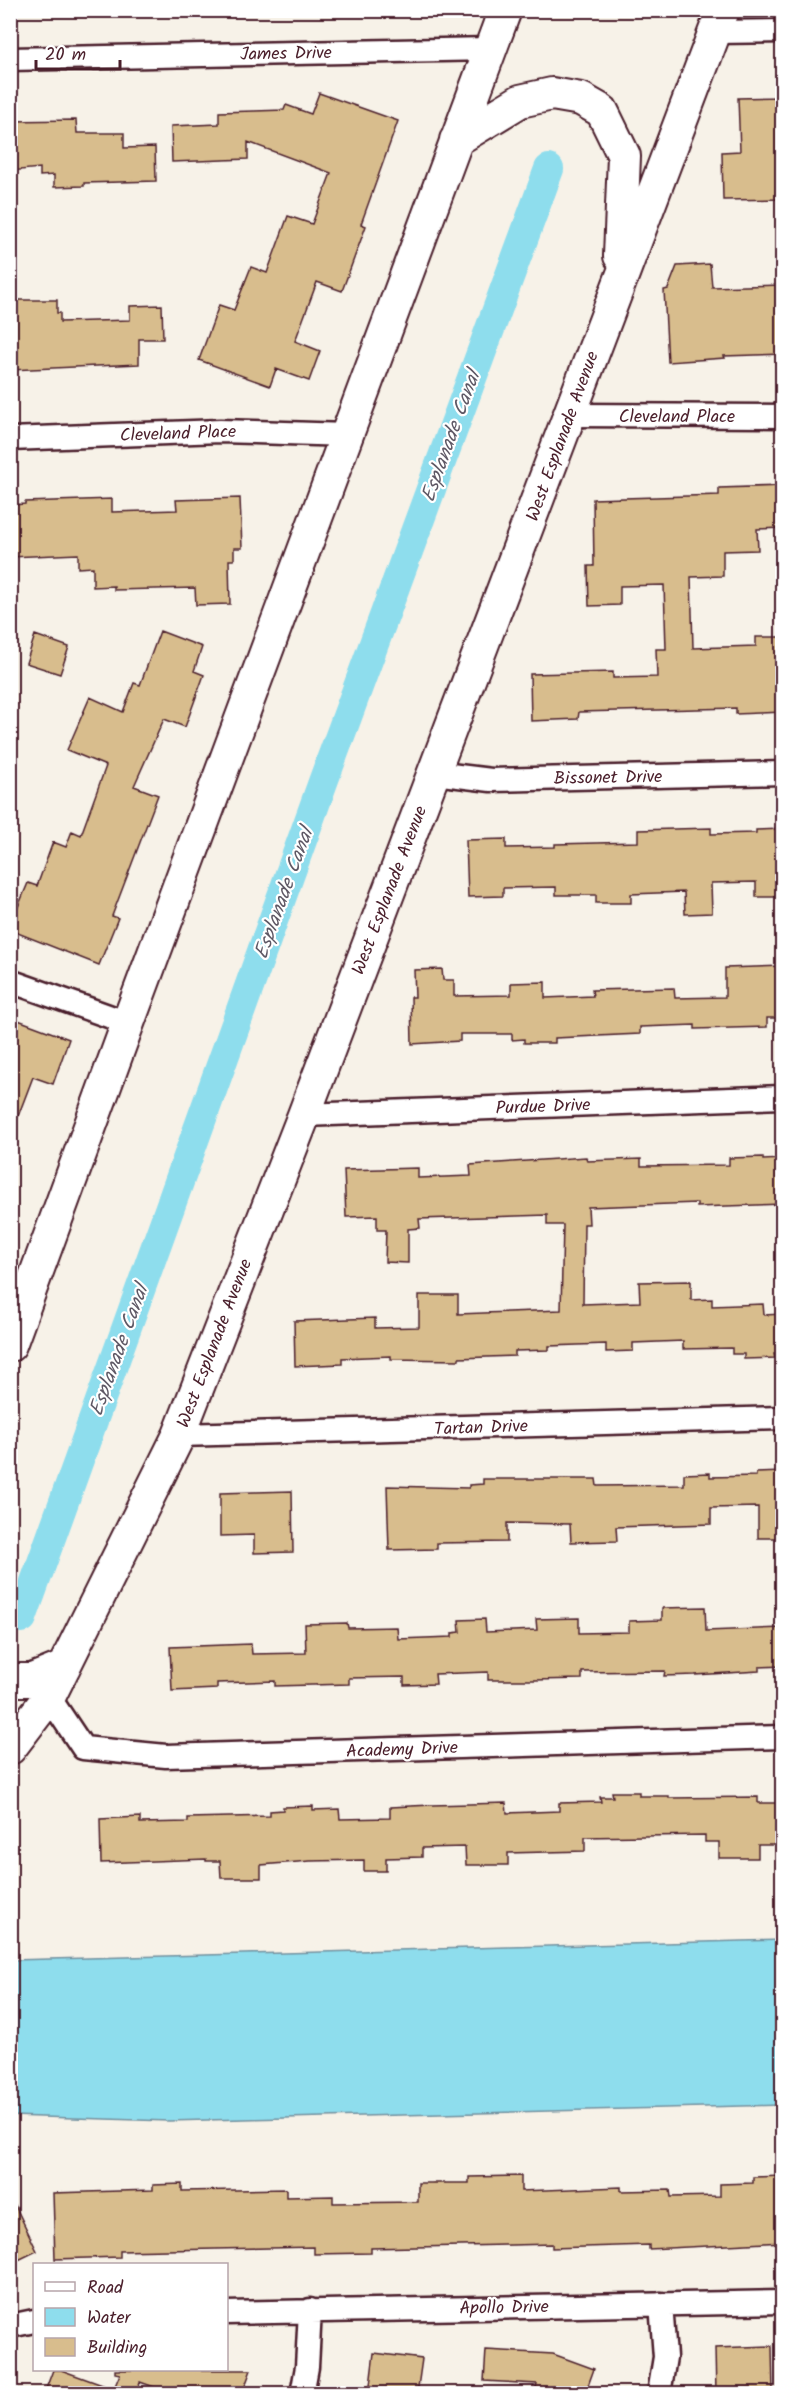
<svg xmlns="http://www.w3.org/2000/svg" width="793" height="2404" font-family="Kalam,sans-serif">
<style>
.water{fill:#8edded;stroke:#73919f;stroke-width:1.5}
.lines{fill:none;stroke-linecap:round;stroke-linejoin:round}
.canal{stroke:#8edded;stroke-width:30}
.building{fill:#d8bd8d;stroke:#4a1f2b;stroke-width:1.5}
.minor-casing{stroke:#4a1f2b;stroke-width:27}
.secondary-casing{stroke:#4a1f2b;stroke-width:36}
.minor{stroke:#fff;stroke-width:22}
.secondary{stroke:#fff;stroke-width:32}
.labels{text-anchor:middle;stroke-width:4.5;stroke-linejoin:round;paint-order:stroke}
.street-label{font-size:18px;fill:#4a1f2b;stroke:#fff}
.water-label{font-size:20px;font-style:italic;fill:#5e5865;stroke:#fff}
</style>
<rect width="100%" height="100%" fill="#f7f2e8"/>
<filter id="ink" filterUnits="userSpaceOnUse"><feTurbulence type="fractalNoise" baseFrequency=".0167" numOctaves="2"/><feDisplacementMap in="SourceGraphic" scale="12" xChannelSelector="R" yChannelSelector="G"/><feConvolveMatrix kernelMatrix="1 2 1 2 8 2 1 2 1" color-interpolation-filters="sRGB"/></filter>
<g filter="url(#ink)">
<path class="water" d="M 782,1940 L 782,2105 L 169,2121 L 11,2116 L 11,1960 Z"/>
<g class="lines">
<path class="canal" d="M 22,1618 L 323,782 L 549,169"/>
</g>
<path class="building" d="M 319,93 L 398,121 L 361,224 L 366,226 L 342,291 L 317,282 L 295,341 L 320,351 L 309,381 L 276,369 L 270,386 L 199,360 L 219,305 L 234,310 L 251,267 L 267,273 L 288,216 L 312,224 L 331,173 L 248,142 L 248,159 L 172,162 L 171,126 L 219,124 L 219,112 L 284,110 L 286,105 L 311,114 Z
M 783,97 L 783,199 L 723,200 L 722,152 L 740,151 L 738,98 Z
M 76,120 L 77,133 L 124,133 L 124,148 L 155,147 L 156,181 L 84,183 L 84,186 L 54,187 L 54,175 L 40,176 L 40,168 L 10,171 L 10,121 Z
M 710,264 L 712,287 L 783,285 L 783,354 L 724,356 L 725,358 L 668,362 L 664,290 L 668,289 L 677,266 Z
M 15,300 L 57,300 L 57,313 L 60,313 L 60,322 L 130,320 L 130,306 L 162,305 L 163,339 L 139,339 L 139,364 L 10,370 L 10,314 L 15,313 Z
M 783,486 L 783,528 L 757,529 L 758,550 L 723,551 L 723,576 L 691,577 L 693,648 L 756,646 L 756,637 L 781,637 L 783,712 L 736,714 L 736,708 L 579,712 L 578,719 L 531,721 L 530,674 L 613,672 L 613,678 L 657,677 L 656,649 L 666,649 L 664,585 L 620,586 L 620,605 L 589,606 L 588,566 L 594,566 L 593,499 L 719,495 L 719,488 Z
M 240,498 L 242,548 L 234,548 L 234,560 L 229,560 L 230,604 L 196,605 L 195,588 L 114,590 L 114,586 L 93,587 L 93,567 L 78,568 L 78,554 L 10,557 L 10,505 L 25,504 L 25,502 L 112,499 L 112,512 L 177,510 L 176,500 Z
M 160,631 L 202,647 L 194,671 L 204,675 L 185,727 L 164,719 L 134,786 L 158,795 L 112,916 L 118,918 L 99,965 L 10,930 L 10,926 L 28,883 L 37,886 L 53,842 L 66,847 L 72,831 L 81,835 L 106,766 L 67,750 L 90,697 L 123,712 L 134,683 L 140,685 Z
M 35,635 L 69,647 L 60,674 L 26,663 Z
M 711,828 L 711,834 L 756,833 L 756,830 L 783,829 L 783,897 L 756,897 L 756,882 L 711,883 L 712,913 L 685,914 L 684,892 L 631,894 L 631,903 L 596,903 L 596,895 L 556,895 L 556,887 L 503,888 L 503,896 L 468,897 L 466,840 L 506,839 L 506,848 L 555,847 L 555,844 L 638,842 L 638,830 Z
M 783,966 L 783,1018 L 767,1018 L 767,1027 L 695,1029 L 695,1025 L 640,1027 L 640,1034 L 555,1038 L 555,1043 L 524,1043 L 524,1039 L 512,1040 L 512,1034 L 460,1034 L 460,1041 L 412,1044 L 411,997 L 415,997 L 414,970 L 442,969 L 443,980 L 454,980 L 454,996 L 511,995 L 511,983 L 545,982 L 545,998 L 593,996 L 592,990 L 674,988 L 675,998 L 725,997 L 725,968 Z
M 10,1017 L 69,1039 L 53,1084 L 33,1077 L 12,1132 L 10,1131 Z
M 586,1157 L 587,1161 L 641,1159 L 641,1166 L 729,1165 L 729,1158 L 763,1157 L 763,1160 L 783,1159 L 783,1204 L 697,1207 L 697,1203 L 588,1207 L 589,1224 L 584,1224 L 583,1304 L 640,1302 L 639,1282 L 691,1281 L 691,1300 L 712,1299 L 712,1306 L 763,1304 L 764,1315 L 783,1314 L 783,1354 L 774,1354 L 775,1358 L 744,1359 L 744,1354 L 732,1354 L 732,1348 L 683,1349 L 683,1341 L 633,1343 L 633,1351 L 606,1352 L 606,1344 L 549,1346 L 549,1350 L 515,1351 L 515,1356 L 459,1358 L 459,1360 L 391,1359 L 391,1356 L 342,1358 L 342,1364 L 295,1366 L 294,1321 L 375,1318 L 375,1328 L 419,1327 L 419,1295 L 458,1295 L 458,1314 L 561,1310 L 563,1225 L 547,1225 L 547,1215 L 419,1219 L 420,1228 L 408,1229 L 408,1263 L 385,1262 L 386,1230 L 377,1230 L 377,1216 L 346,1217 L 344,1170 L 418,1168 L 418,1178 L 471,1176 L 470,1165 Z
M 783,1472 L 783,1538 L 758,1538 L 758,1507 L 711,1508 L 711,1524 L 616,1527 L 617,1541 L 571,1542 L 570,1524 L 507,1523 L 507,1542 L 437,1543 L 437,1549 L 389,1550 L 387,1486 L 469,1488 L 469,1485 L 483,1484 L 483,1479 L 596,1479 L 597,1486 L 684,1485 L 684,1474 L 710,1473 L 710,1477 L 756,1476 L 756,1473 Z
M 292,1491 L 293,1552 L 254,1553 L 254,1535 L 220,1536 L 220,1493 Z
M 705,1607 L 706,1631 L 783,1628 L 783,1666 L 759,1667 L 759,1671 L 695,1675 L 664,1676 L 665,1671 L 582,1672 L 582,1679 L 534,1680 L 488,1680 L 488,1672 L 435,1674 L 436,1684 L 404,1685 L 404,1677 L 349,1678 L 349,1684 L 275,1686 L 275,1681 L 217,1683 L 217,1689 L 172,1691 L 170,1647 L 251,1644 L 252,1654 L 306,1653 L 305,1624 L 347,1623 L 348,1628 L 397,1627 L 398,1639 L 452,1637 L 452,1633 L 460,1632 L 459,1620 L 485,1619 L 486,1632 L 537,1630 L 536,1619 L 579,1618 L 579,1633 L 629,1632 L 629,1621 L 662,1620 L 662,1608 Z
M 612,1792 L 639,1792 L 639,1796 L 669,1796 L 669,1798 L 758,1797 L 758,1803 L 783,1803 L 783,1845 L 758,1845 L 758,1858 L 719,1858 L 719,1842 L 705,1842 L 705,1835 L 585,1837 L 585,1851 L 508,1853 L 508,1865 L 466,1865 L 465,1847 L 422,1848 L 422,1857 L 386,1858 L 386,1871 L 364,1871 L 364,1860 L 310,1861 L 261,1865 L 261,1878 L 221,1878 L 220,1861 L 206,1861 L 206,1859 L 101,1863 L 100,1819 L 140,1817 L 140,1823 L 188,1822 L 188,1818 L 270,1816 L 270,1811 L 283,1810 L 283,1807 L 313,1806 L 313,1810 L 339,1809 L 340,1819 L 390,1818 L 390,1807 L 432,1805 L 506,1803 L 507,1813 L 559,1811 L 559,1803 L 601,1802 L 600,1797 L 613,1797 Z
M 521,2176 L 521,2191 L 621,2187 L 621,2191 L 670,2190 L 671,2197 L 720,2196 L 720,2184 L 753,2183 L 753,2177 L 783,2176 L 783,2242 L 649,2249 L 649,2245 L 552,2248 L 552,2244 L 371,2248 L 371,2253 L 314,2254 L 314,2247 L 120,2251 L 120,2257 L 55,2259 L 53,2193 L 153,2190 L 153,2185 L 182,2184 L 182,2191 L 286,2189 L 286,2197 L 333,2196 L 333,2203 L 418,2202 L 418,2183 L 469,2183 L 469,2177 Z
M 10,2195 L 37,2251 L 10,2264 Z
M 772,2346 L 773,2394 L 716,2394 L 715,2348 Z
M 486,2350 L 553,2354 L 594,2369 L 585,2394 L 534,2394 L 537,2384 L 484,2381 Z
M 374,2353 L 422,2359 L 417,2394 L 369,2394 Z
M 53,2370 L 61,2370 L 119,2391 L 118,2394 L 44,2394 Z
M 115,2370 L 251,2370 L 242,2394 L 174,2394 L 140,2382 L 135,2394 L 133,2394 L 115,2386 L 120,2374 L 115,2373 Z"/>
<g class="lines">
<defs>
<path id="minor" d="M 716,32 L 782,31
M 10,59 L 490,49
M 571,415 L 782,416
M 10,439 L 220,431 L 346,435
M 434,773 L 491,780 L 782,773
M 10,981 L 128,1023
M 304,1115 L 782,1097
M 179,1435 L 782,1418
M 49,1697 L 83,1748 L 166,1756 L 782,1737
M 226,2313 L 782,2302
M 10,2326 L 34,2321
M 302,2394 L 307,2367 L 310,2310
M 659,2394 L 665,2357 L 661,2304"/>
<path id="secondary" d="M 456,140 L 520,101 L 552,94 L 581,99 L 602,111 L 624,156 L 620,256
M 10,1345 L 128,1023 L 505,10
M 10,1680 L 32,1680 L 64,1667
M 10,1748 L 49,1697 L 179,1435 L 304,1115 L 723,10"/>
</defs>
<use href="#minor" class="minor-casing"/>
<use href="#secondary" class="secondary-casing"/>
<use href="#minor" class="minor"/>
<use href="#secondary" class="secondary"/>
</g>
</g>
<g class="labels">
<g class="street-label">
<text transform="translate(286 53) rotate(-1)" y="6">James Drive</text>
<text x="677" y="422">Cleveland Place</text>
<text transform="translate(178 433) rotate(-2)" y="6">Cleveland Place</text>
<text transform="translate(562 436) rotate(-70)" y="6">West Esplanade Avenue</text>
<text transform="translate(608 777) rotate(-1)" y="6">Bissonet Drive</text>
<text transform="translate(389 890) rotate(-69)" y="6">West Esplanade Avenue</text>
<text transform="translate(543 1106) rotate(-2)" y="6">Purdue Drive</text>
<text transform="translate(214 1343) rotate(-69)" y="6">West Esplanade Avenue</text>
<text transform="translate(481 1427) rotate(-2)" y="6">Tartan Drive</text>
<text transform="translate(402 1749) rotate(-2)" y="6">Academy Drive</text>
<text transform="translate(504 2307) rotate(-1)" y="6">Apollo Drive</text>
</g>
<g class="water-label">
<text transform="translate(450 436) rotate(-70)" y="7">Esplanade Canal</text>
<text transform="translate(283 893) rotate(-70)" y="7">Esplanade Canal</text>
<text transform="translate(118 1350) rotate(-70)" y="7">Esplanade Canal</text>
</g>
</g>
<rect width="793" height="2404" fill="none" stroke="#fff" stroke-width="36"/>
<rect x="18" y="18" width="757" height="2368" fill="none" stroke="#4a1f2b" stroke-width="2" filter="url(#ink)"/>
<rect x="33" y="2263" width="195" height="108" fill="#ffffff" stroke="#b7a5aa" stroke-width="1.5"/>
<rect x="45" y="2282" width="30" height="9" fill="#ffffff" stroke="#b7a5aa" stroke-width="1.5"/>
<text x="87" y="2293" font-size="18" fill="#4a1f2b">Road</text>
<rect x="45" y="2308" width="30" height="18" fill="#8edded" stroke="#b7a5aa" stroke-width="1.5"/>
<text x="87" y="2323" font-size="18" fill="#4a1f2b">Water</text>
<rect x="45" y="2338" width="30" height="18" fill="#d8bd8d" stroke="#b7a5aa" stroke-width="1.5"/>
<text x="87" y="2353" font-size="18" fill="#4a1f2b">Building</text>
<path d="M36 60v9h84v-9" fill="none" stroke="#4a1f2b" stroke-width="3"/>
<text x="45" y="60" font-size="18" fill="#4a1f2b" stroke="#ffffff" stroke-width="4.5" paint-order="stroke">20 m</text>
</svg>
